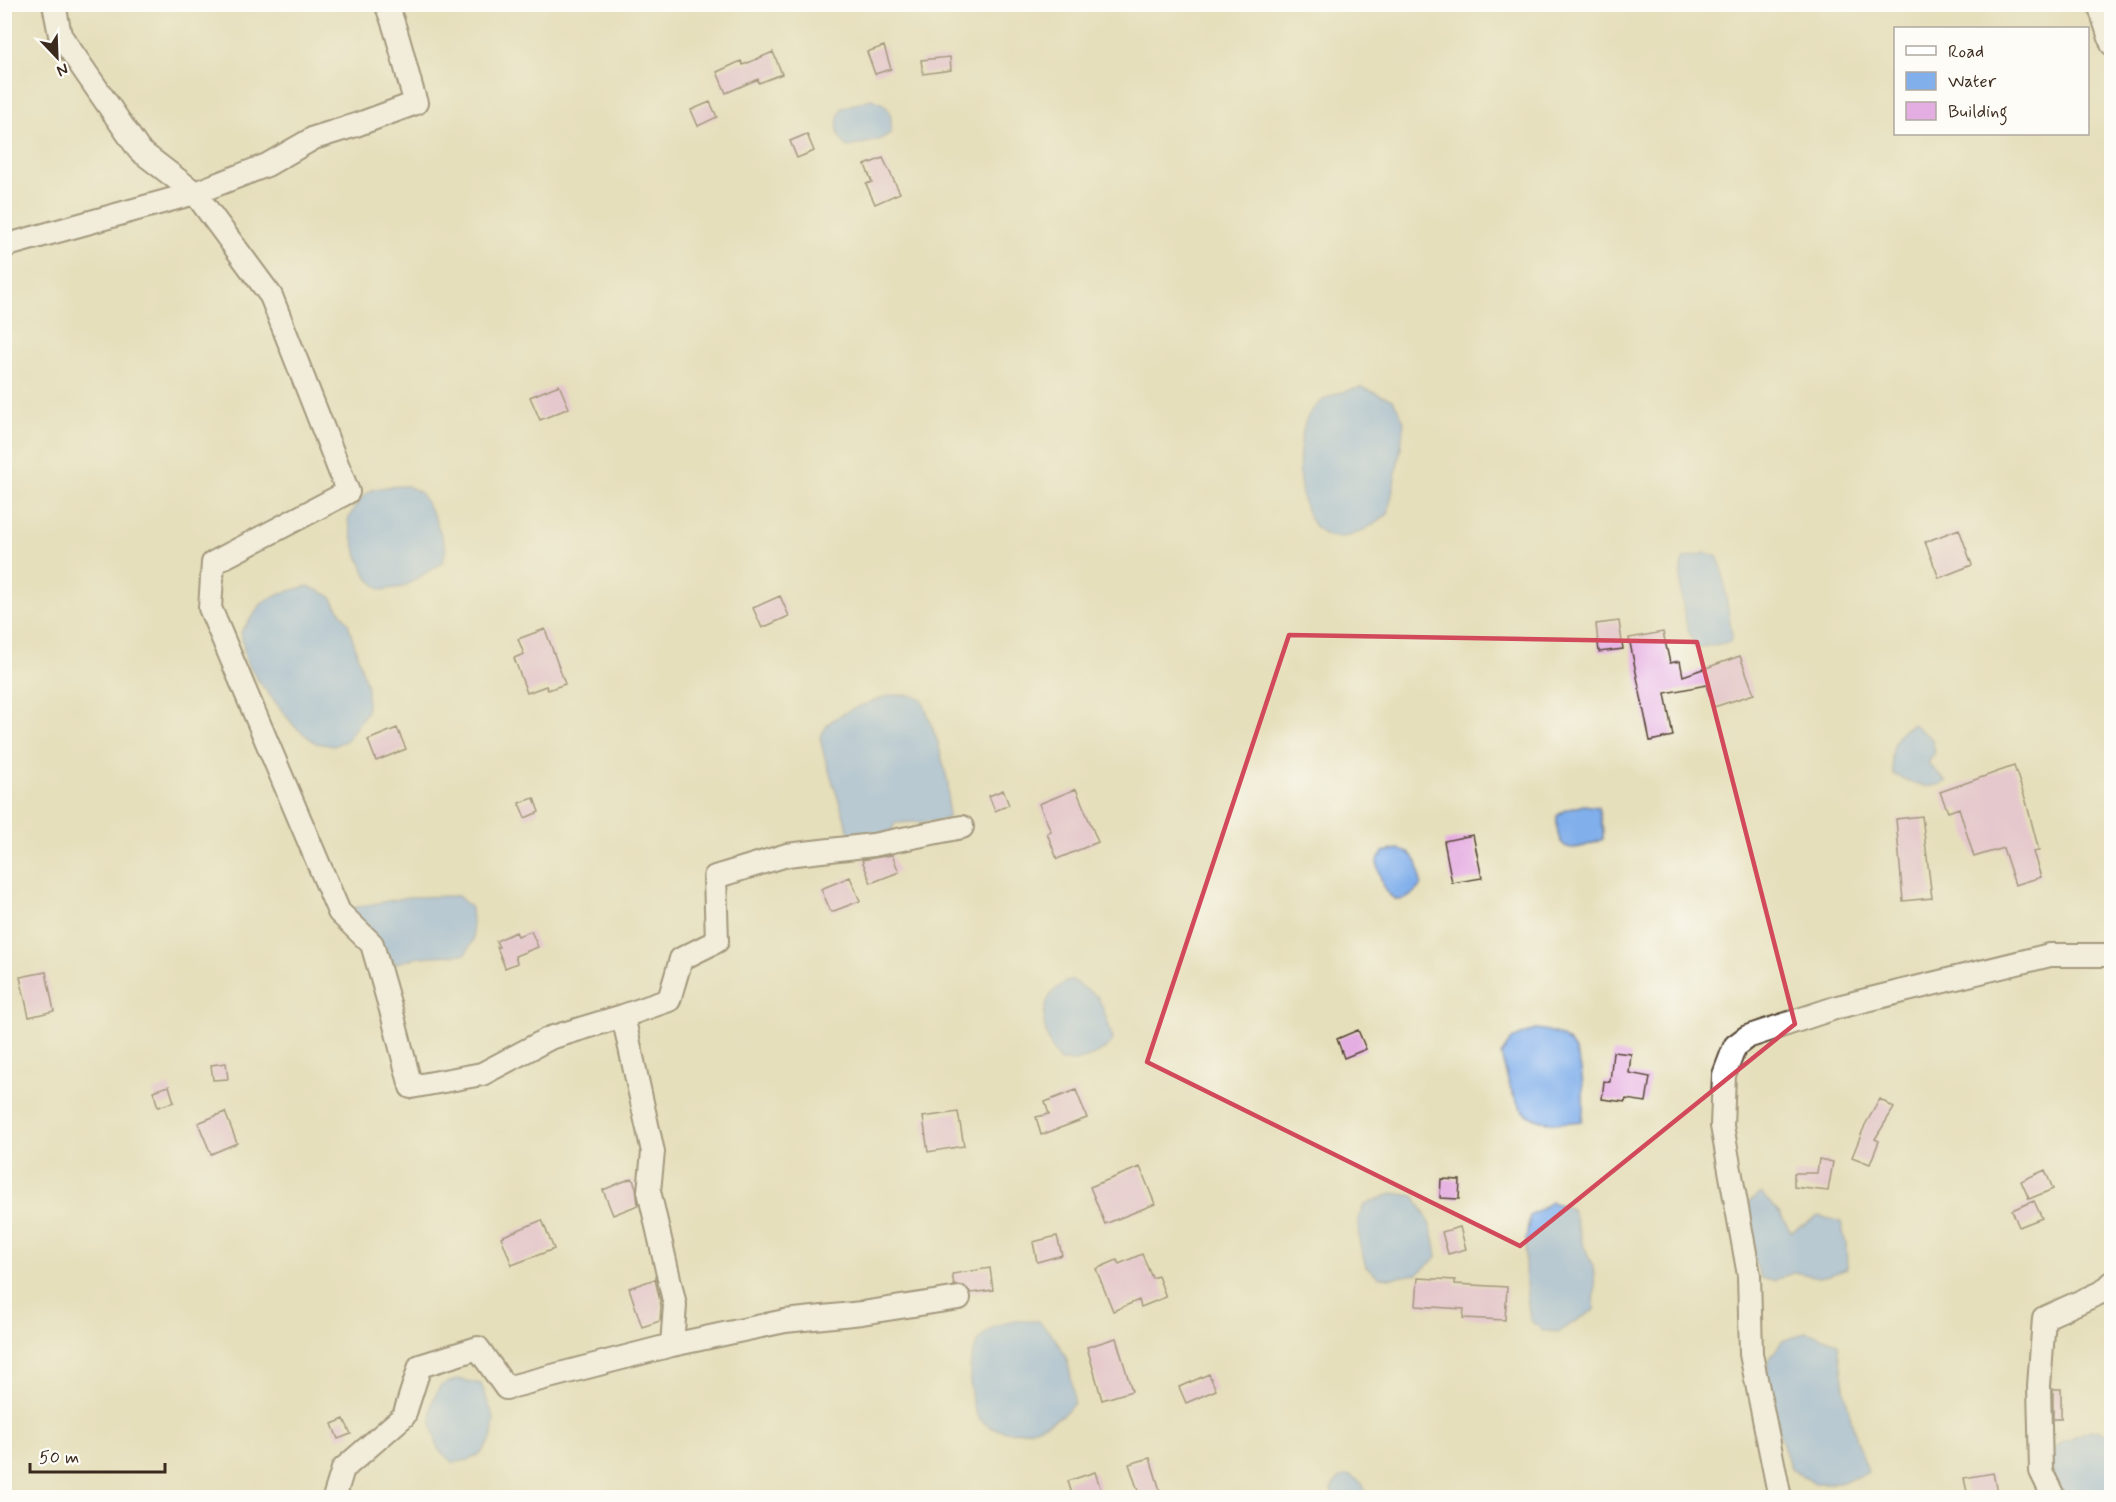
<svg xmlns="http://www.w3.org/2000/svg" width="2116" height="1502" font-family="Mynerve,sans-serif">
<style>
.water{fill:#80afeb;stroke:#5e6c84;stroke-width:1.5}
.building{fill:#e5aee2}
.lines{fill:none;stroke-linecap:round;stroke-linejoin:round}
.minor-casing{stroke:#554536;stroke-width:26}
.minor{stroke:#fff;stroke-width:22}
.marked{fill:none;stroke:#d1495b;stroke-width:4.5;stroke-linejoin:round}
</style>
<rect width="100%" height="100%" fill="#fdfcf7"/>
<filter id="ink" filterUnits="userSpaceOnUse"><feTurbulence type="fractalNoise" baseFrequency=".0167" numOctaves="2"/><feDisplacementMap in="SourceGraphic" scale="12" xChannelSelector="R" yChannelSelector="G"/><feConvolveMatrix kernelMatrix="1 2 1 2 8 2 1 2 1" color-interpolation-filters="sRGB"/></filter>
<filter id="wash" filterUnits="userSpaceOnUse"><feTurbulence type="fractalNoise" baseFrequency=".008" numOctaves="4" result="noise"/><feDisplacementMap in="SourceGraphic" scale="24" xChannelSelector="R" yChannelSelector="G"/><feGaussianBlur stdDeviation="1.35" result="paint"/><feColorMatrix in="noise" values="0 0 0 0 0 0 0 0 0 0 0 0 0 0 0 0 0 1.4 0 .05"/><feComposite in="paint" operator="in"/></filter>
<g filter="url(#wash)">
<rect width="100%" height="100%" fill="#e6dfbb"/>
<path class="water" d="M 871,99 C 891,104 892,114 891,133 L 879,140 L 848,147 C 835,138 835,121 842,108 Z
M 1361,387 L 1393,400 L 1404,421 L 1401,447 L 1388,514 C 1374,524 1359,535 1343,537 C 1293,544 1294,447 1307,418 C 1309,413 1317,405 1322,401 C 1331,393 1349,391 1361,387 Z
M 407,486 L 420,492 L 435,518 L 446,549 L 442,563 L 403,587 L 381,590 L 367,577 L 356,551 L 348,520 C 365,486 371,488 407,486 Z
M 1706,553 L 1717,556 L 1722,568 L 1732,636 L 1730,642 L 1696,648 C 1684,628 1677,581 1683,559 Z
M 308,586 L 330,596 L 348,623 L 367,687 L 367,711 L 347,740 L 334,746 L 316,743 L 295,727 L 258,680 L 246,661 L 241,632 L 263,602 L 282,593 Z
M 891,695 L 910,695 L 922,699 L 938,743 L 948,783 L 948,818 L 937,821 L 895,823 L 891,832 L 861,836 L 850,835 L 824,755 L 820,737 C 823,733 825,728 828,724 C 841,711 873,701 891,695 Z
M 1913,724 L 1932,739 L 1935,752 L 1928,763 L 1946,782 C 1922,792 1914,783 1893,774 C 1890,754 1892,733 1913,724 Z
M 1584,805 L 1598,807 L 1603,831 L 1603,839 C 1574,852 1555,856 1557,816 L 1565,810 Z
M 1399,849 C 1419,856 1419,865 1421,885 C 1395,918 1381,889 1377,861 L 1383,852 Z
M 458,896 L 471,908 L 473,939 L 466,954 L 419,957 L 397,963 L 388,961 L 351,910 L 357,907 L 409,897 Z
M 1072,980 L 1098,997 L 1104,1011 L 1113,1040 C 1104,1055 1077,1063 1060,1061 C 1039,1035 1035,991 1072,980 Z
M 1535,1029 C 1573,1032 1581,1054 1583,1087 C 1583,1099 1584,1109 1582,1121 C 1520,1129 1515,1108 1501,1055 L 1512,1039 Z
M 1393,1193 L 1414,1196 C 1428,1218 1434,1231 1437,1257 L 1417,1274 L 1391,1278 L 1379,1277 L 1366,1267 L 1359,1241 L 1358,1219 L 1364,1205 Z
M 1761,1193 L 1780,1214 L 1791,1232 L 1819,1216 L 1841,1222 L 1846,1244 L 1847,1269 L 1830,1275 L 1818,1277 L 1795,1272 L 1775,1280 L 1761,1278 C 1751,1254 1747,1229 1748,1203 Z
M 1551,1202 L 1572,1209 L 1582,1241 L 1593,1267 L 1595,1287 L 1594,1310 L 1558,1332 L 1543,1331 L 1530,1320 C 1525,1287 1522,1249 1530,1216 Z
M 1011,1321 L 1038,1321 C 1067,1346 1071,1366 1074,1403 C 1063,1417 1052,1422 1035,1428 C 1016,1434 989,1434 977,1415 C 971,1406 971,1393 970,1383 C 968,1351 978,1329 1011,1321 Z
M 1806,1332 L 1838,1343 C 1843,1388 1850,1426 1867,1468 L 1868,1473 L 1839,1483 L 1814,1483 L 1791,1469 L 1765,1390 L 1769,1360 L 1782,1341 Z
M 457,1379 L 481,1384 L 494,1418 L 492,1438 L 481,1453 L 469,1460 L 452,1462 L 438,1449 L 432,1425 L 431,1405 L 440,1386 Z
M 2090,1430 L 2102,1431 L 2112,1441 L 2111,1497 L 2059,1497 L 2054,1490 L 2050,1455 L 2061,1442 Z
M 1350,1475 C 1360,1481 1367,1486 1365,1497 L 1333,1497 L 1331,1489 C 1335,1481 1341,1476 1350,1475 Z"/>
<g id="blocks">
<path class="building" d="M 884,46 L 891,69 L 875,74 L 867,52 Z
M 773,52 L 782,74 L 759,83 L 758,79 L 726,93 L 717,72 L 741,61 L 743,65 Z
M 950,57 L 951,70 L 923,74 L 921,60 Z
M 710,102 L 717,117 L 698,126 L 691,110 Z
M 807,134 L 814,151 L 797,158 L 790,141 Z
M 883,158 L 900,193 L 875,204 L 866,184 L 872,182 L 865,165 Z
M 559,385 L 569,408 L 540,420 L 530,397 Z
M 1959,529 L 1972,565 L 1939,578 L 1925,542 Z
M 780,596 L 789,616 L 762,628 L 753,608 Z
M 1619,621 L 1623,649 L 1599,652 L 1596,624 Z
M 545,629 L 565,684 L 548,690 L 546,686 L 527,693 L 514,658 L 524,654 L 518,639 Z
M 1663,632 L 1670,663 L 1680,661 L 1683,676 L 1740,656 L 1754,694 L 1714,707 L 1706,685 L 1665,693 L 1673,736 L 1650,741 L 1629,638 Z
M 397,728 L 406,749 L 376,761 L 368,740 Z
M 2014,766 L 2026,801 L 2039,851 L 2033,852 L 2041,877 L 2015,885 L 2003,848 L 1974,857 L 1959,808 L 1948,812 L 1940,792 Z
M 1076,789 L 1098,842 L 1057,859 L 1047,833 L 1051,831 L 1039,804 Z
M 1003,790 L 1009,805 L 995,811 L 989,796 Z
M 534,798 L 539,812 L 525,818 L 519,803 Z
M 1922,816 L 1932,898 L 1903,901 L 1896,819 Z
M 1473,835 L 1482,878 L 1452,883 L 1444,841 Z
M 892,855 L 899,872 L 871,883 L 862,860 Z
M 850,877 L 860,901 L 831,912 L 821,889 Z
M 531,931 L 538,947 L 515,956 L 517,963 L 505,968 L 497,947 L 499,947 L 496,941 L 516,932 L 518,936 Z
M 46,972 L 54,1011 L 29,1017 L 20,977 Z
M 1358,1030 L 1366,1049 L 1344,1058 L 1337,1039 Z
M 1613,1052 L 1631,1054 L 1629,1073 L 1650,1077 L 1646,1102 L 1626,1099 L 1625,1102 L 1602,1099 L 1604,1081 L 1610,1082 Z
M 226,1063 L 228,1079 L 213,1080 L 211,1065 Z
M 169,1086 L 174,1102 L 158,1107 L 153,1091 Z
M 1076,1090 L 1087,1118 L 1041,1135 L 1036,1117 L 1049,1114 L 1045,1102 Z
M 1880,1099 L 1894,1108 L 1875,1139 L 1879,1141 L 1870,1164 L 1852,1157 L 1865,1125 Z
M 225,1112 L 237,1143 L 211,1154 L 198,1123 Z
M 958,1112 L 964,1146 L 928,1152 L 923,1117 Z
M 1819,1159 L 1833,1162 L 1828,1191 L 1794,1187 L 1794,1173 L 1817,1173 Z
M 1140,1167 L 1155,1204 L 1105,1224 L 1090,1187 Z
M 2045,1170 L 2053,1189 L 2029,1199 L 2021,1181 Z
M 632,1178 L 636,1187 L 638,1205 L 613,1215 L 603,1190 Z
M 1441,1179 L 1460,1180 L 1459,1199 L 1440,1198 Z
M 2034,1201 L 2042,1218 L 2019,1227 L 2012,1210 Z
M 542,1220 L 554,1249 L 512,1265 L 501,1237 Z
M 1460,1227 L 1466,1249 L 1448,1254 L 1442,1232 Z
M 1057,1236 L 1062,1255 L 1037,1262 L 1033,1242 Z
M 1142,1254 L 1152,1278 L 1158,1276 L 1166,1297 L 1141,1307 L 1139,1300 L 1113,1311 L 1096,1269 L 1117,1260 L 1119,1264 Z
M 990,1268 L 993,1290 L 971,1293 L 964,1286 L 954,1285 L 952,1274 Z
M 1418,1278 L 1455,1280 L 1455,1284 L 1507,1287 L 1505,1320 L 1463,1318 L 1464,1309 L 1416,1306 Z
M 655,1279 L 661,1306 L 660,1321 L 642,1327 L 629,1288 Z
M 1116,1338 L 1132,1391 L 1102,1400 L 1087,1347 Z
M 1209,1374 L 1216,1390 L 1186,1403 L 1179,1387 Z
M 2053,1389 L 2061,1389 L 2061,1419 L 2053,1419 Z
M 344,1419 L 351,1434 L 338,1439 L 332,1424 Z
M 1150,1458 L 1162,1497 L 1140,1497 L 1129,1464 Z
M 1095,1472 L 1102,1493 L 1087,1497 L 1073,1497 L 1068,1481 Z
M 1993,1473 L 1998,1497 L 1968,1497 L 1964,1478 Z"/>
</g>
</g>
<g filter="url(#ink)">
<use href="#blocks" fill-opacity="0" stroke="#554536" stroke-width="1.5"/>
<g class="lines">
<defs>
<path id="minor" d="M 54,4 L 60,35 L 139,150 L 195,193 L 271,296 L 348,492 L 213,563 L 210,608 L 339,912 L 372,944 L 393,1017 L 411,1087 L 482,1074 L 550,1038 L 623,1016
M 2099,4 L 2112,44
M 4,246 L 195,193 L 267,165 L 314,138 L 356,125 L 416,103 C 405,70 400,36 386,4
M 672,1345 L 785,1321 L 862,1313 L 959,1298
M 334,1498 L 343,1469 L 404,1416 L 420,1366 L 478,1348 L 506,1388 L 672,1345 L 675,1305 L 649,1191 L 653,1152 L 623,1016 L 669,1000 L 681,959 L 717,941 L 715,877 L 787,855 L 873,845 L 962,827
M 1780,1498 L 1751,1354 L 1749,1275 L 1722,1126 L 1724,1075 L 1735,1046 L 1747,1037 L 1838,1007 L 2050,955 L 2112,955
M 2054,1498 L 2041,1471 L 2039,1386 L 2044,1318 L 2104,1291 L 2112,1283"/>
</defs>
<use href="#minor" class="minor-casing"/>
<use href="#minor" class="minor"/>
</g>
</g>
<path d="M0 0H2116V1502H0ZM 1289,635 L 1697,642 L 1795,1024 L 1520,1246 L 1147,1062 Z" fill="#e6dfbb" fill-opacity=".55" fill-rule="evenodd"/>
<path class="marked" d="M 1289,635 L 1697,642 L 1795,1024 L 1520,1246 L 1147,1062 Z"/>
<rect width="2116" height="1502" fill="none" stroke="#fdfcf7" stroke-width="24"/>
<rect x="1894" y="27" width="195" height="108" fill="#fdfcf7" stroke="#afa8a0" stroke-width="1.5"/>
<rect x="1906" y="46" width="30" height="9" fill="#ffffff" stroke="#afa8a0" stroke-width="1.5"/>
<text x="1948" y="57" font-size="18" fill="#3b2a1e">Road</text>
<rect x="1906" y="72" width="30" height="18" fill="#80afeb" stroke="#afa8a0" stroke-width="1.5"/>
<text x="1948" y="87" font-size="18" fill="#3b2a1e">Water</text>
<rect x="1906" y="102" width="30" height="18" fill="#e5aee2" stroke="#afa8a0" stroke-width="1.5"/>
<text x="1948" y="117" font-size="18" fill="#3b2a1e">Building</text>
<g transform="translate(57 57) rotate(157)" stroke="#fdfcf7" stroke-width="4.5" paint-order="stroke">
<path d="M0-4.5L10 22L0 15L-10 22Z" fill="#3b2a1e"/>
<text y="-9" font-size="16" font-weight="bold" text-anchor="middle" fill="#3b2a1e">N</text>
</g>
<path d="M30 1463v9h135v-9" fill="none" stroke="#3b2a1e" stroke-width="3"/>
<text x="39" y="1463" font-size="18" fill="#3b2a1e" stroke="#fdfcf7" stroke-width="4.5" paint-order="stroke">50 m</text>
</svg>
